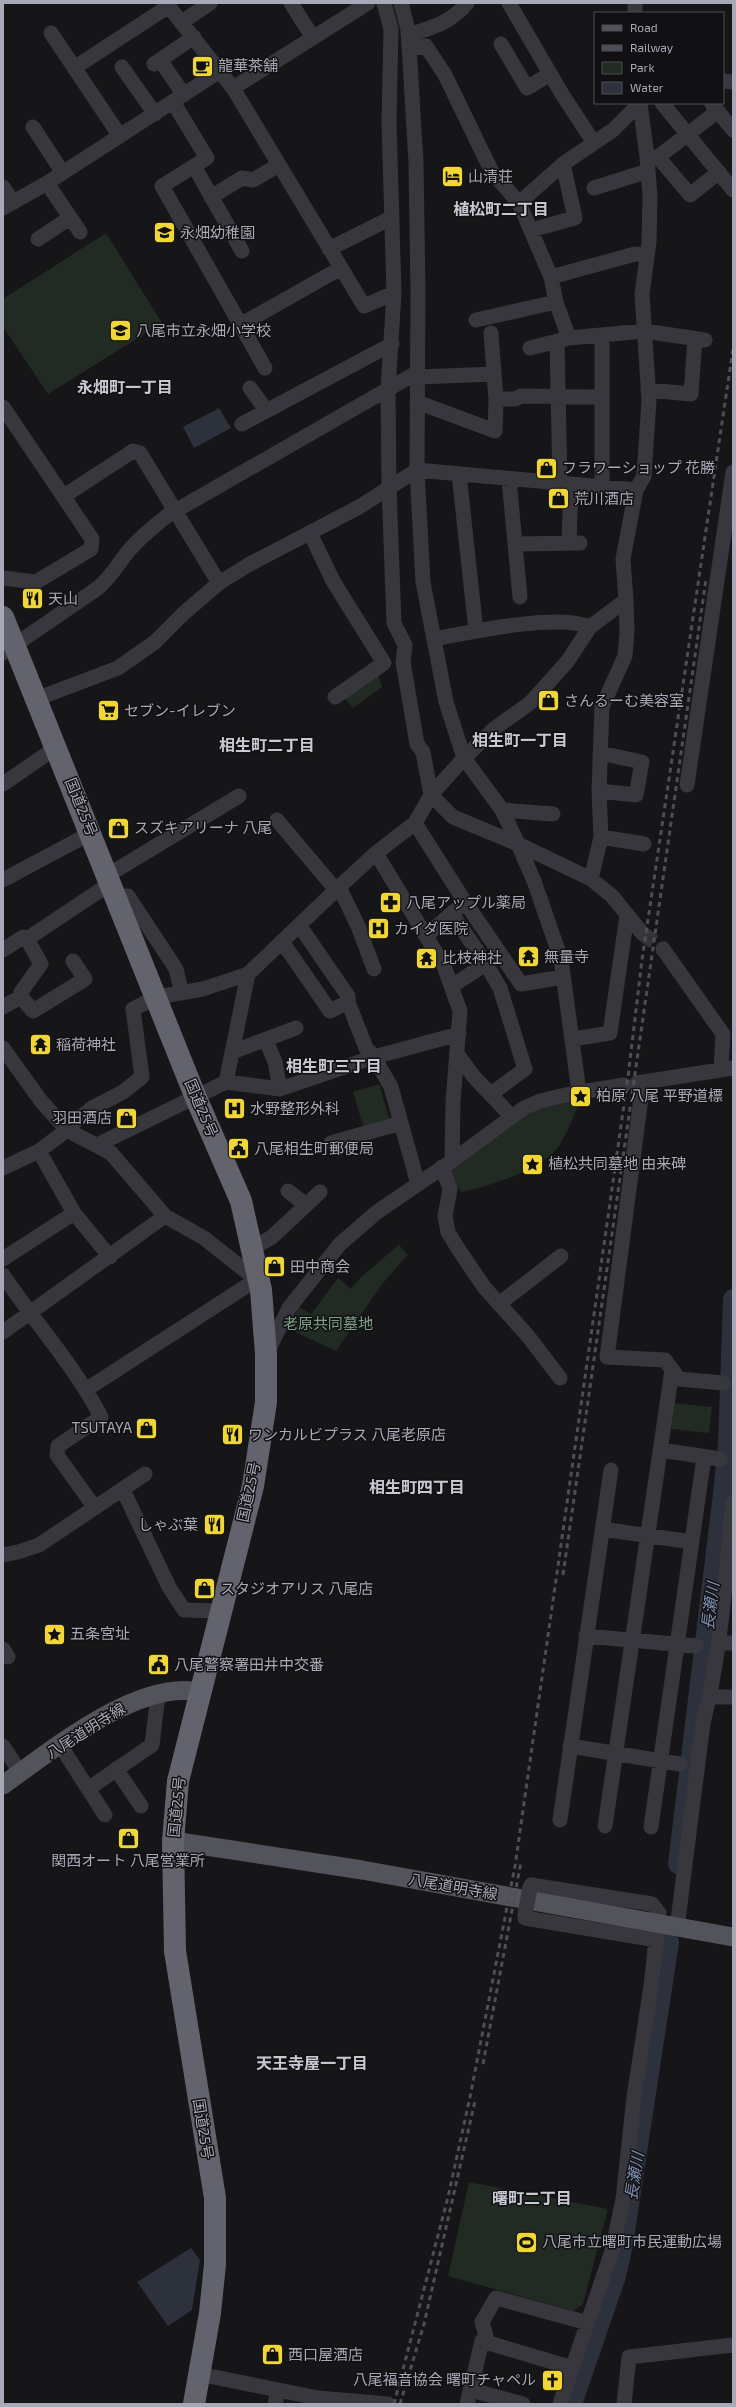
<svg xmlns="http://www.w3.org/2000/svg" width="736" height="2407" font-family="'Exo 2','Noto Sans JP',sans-serif">
<style>
.green{fill:#222a24}
.water{fill:#2c313b}
.lines{fill:none;stroke-linecap:round;stroke-linejoin:round}
.river{stroke:#2c313b;stroke-width:20}
.minor-tunnel{stroke:#333338;stroke-width:15;stroke-dasharray:15 8;stroke-linecap:butt}
.minor{stroke:#37373d;stroke-width:15}
.major{stroke:#53535b;stroke-width:19}
.highway{stroke:#63636d;stroke-width:22}
.rail{stroke:#4e4e56;stroke-width:3;stroke-dasharray:5 4;stroke-linecap:butt}
.minor-bridge{stroke:#37373d;stroke-width:15}
.labels{text-anchor:middle;stroke-width:3;stroke-linejoin:round;paint-order:stroke}
.poi-label{font-size:15px;fill:#a8a9b7;stroke:#111113;text-anchor:start}
.street-label{font-size:15px;fill:#a8a9b7;stroke:#111113}
.park-label{font-size:15px;fill:#7fa288;stroke:#111113}
.neighbourhood-label{font-size:16px;font-weight:bold;fill:#c9c9d4;stroke:#111113}
.water-label{font-size:16px;font-style:italic;fill:#7f90b2;stroke:#111113}
</style>
<rect width="100%" height="100%" fill="#161618"/>
<path class="green" d="M 106,233 L 162,323 L 48,394 L 3,327 L 3,299 Z
M 378,675 L 382,687 L 353,708 L 344,697 Z
M 379,1084 L 390,1121 L 364,1129 L 353,1092 Z
M 581,1099 C 574,1114 568,1132 559,1146 C 545,1168 488,1187 462,1192 L 456,1186 L 450,1169 L 522,1115 L 543,1106 Z
M 399,1245 L 408,1255 L 383,1283 L 336,1351 L 289,1329 L 298,1307 L 311,1314 L 338,1278 L 351,1289 L 361,1277 Z
M 674,1403 L 712,1407 L 709,1433 L 671,1429 Z
M 469,2182 L 608,2209 L 583,2304 L 573,2311 L 448,2276 Z"/>
<path class="water" d="M 219,408 L 231,428 L 194,448 L 183,427 Z
M 191,2248 L 200,2260 L 192,2310 L 168,2326 L 137,2282 Z"/>
<g class="lines">
<path class="river" d="M 678,1864 L 723,1494 L 728,1444 L 733,1299
M 572,2404 L 616,2276 L 623,2244 L 669,1942"/>
<path class="minor-tunnel" d="M 642,933 L 663,949"/>
<path class="minor" d="M 166,3 L 233,88 L 368,3
M 291,3 L 313,38
M 384,3 L 391,29 L 389,122 L 394,293 L 388,389 L 389,488 L 394,623 L 405,645 L 403,662 L 417,744 L 423,752 L 431,795 L 453,817 L 518,844 L 591,879 L 612,896 L 642,933
M 401,3 L 408,30 L 416,162 L 418,291 L 417,470 L 423,582 L 446,702 L 464,758 L 502,810 L 518,844 L 534,881 L 561,959 L 579,1092
M 509,3 L 562,94 L 594,143
M 635,13 L 635,3
M 182,22 L 210,3
M 51,33 L 120,136
M 408,35 C 431,28 451,23 467,3
M 501,44 L 527,88 L 550,74
M 409,48 L 426,46 L 445,75 L 492,172 L 519,203 L 551,277 L 556,302 L 569,338
M 160,60 L 184,95
M 154,64 L 194,37
M 122,67 L 155,114
M 74,68 L 169,6
M 723,81 L 733,82
M 233,88 L 364,306 L 394,293
M 173,102 L 207,158 L 162,186 L 265,368
M 662,103 L 733,190
M 712,104 L 733,130
M 33,127 L 63,173
M 648,157 L 658,157 L 718,111
M 658,157 L 690,195 L 719,172
M 194,166 L 242,251
M 47,183 L 80,232
M 3,187 L 13,202
M 594,188 L 648,171
M 211,197 L 242,178 L 253,180 L 279,165
M 519,203 L 563,164 L 613,130 L 640,103
M 3,208 L 47,183 L 220,71
M 531,230 L 575,218 L 563,164
M 38,239 L 70,218
M 329,249 L 391,218
M 551,277 L 635,254 L 647,255
M 476,320 L 556,302
M 240,325 L 341,268
M 557,341 L 560,484
M 530,348 L 569,338 L 644,331 L 705,340
M 418,377 L 494,374
M 250,388 L 266,410
M 648,390 L 691,394 L 695,339
M 496,399 L 515,399 L 521,396 L 602,397
M 417,402 L 495,431 L 496,399 L 491,333
M 3,407 L 92,539 L 91,549 L 36,582 L 3,578
M 242,424 L 392,344
M 459,474 L 476,631
M 509,479 L 520,597
M 602,486 L 602,335
M 64,496 L 133,451 L 140,453 L 219,583
M 310,533 L 333,581 L 384,663 L 335,697
M 569,543 L 571,485
M 515,544 L 580,543
M 434,639 C 471,632 557,613 590,627
M 3,653 L 98,588 C 110,578 117,566 126,554 C 138,539 153,527 168,515 L 418,372
M 36,699 L 118,668 L 155,642 L 184,613 L 219,583 L 248,565 L 359,507 L 417,470 L 636,490
M 3,784 L 57,747
M 687,785 L 733,472
M 599,791 L 636,795 L 642,762 L 600,753
M 502,810 L 553,814
M 277,820 L 336,890
M 415,823 L 465,902 L 427,935
M 601,837 L 644,844
M 376,853 L 444,966 L 460,1011 L 453,1102 L 452,1161
M 108,875 L 239,796
M 591,879 L 601,837 L 599,791 L 602,707 L 625,656 L 627,632 L 626,600
M 3,880 L 91,833
M 339,887 L 358,926 L 374,969
M 117,897 L 128,896 L 176,969 L 182,993
M 465,902 L 521,984 L 563,977
M 452,914 L 486,964 L 500,988 L 525,1069 L 491,1094
M 299,925 L 348,996 L 348,1002 L 366,1048 L 374,1057 L 391,1087 L 418,1184
M 283,943 L 330,1011 L 348,1002
M 663,949 L 723,1034 L 721,1070
M 3,950 L 23,937 L 27,939
M 73,961 L 85,979 L 33,1011 L 21,997 L 21,992 L 41,964 L 27,939 L 111,883
M 452,986 L 493,959
M 3,1007 L 21,997
M 573,1039 L 610,1033 L 627,915
M 266,1040 L 275,1062 L 280,1089
M 3,1048 L 41,1101 L 67,1130 L 111,1153 L 165,1216 L 204,1238 L 247,1272 L 259,1278
M 232,1052 L 296,1028
M 457,1054 L 475,1078 L 512,1117
M 226,1082 L 248,974
M 637,1083 L 733,1068
M 643,1083 L 607,1357 L 665,1360 L 679,1379 L 723,1383
M 66,1129 L 92,1108 L 123,1092 L 142,1077 L 133,1009 L 157,997 L 203,989 L 248,974 L 339,887 L 376,853 L 415,823 L 431,795 L 464,758 L 495,728 L 530,703 L 567,662 L 590,627 L 626,600 L 623,559 L 636,490 L 644,476 L 649,400 L 642,294 L 649,242 L 650,196 L 647,157 L 640,103
M 331,1143 L 401,1123
M 97,1145 L 226,1082 L 280,1089 L 374,1057 L 459,1034
M 39,1151 L 74,1213 L 110,1257
M 442,1167 L 450,1189 L 445,1216 L 448,1232 L 457,1247 L 484,1287 L 528,1336 L 560,1378
M 3,1168 L 39,1151 L 67,1130
M 288,1191 L 306,1205
M 253,1248 L 272,1237 L 320,1192
M 3,1259 L 74,1213
M 3,1275 C 35,1323 75,1366 101,1417 L 58,1446 L 57,1455 L 95,1508
M 499,1304 L 561,1256
M 3,1332 L 165,1216
M 267,1353 L 289,1308 L 340,1244 L 377,1212 L 452,1161 L 524,1108 L 540,1101 L 574,1093 L 624,1085
M 87,1389 L 259,1278
M 661,1450 L 720,1459
M 123,1490 L 169,1587 L 184,1610 L 220,1611
M 602,1529 L 692,1542
M 3,1555 L 18,1552 L 39,1545 L 145,1474
M 586,1636 L 696,1646
M 718,1643 L 733,1643
M 3,1649 L 8,1657
M 710,1697 L 733,1697
M 60,1745 L 105,1815
M 3,1746 L 20,1772
M 570,1746 L 680,1764
M 116,1769 L 141,1806
M 88,1789 L 152,1745 L 158,1695
M 560,1820 L 611,1470
M 605,1826 L 672,1370
M 651,1827 L 704,1457
M 530,1888 L 531,1885 L 652,1904 L 659,1913 L 651,1986 L 634,2097 L 623,2199 L 612,2251 L 560,2404
M 525,1914 L 525,1918 L 657,1940
M 677,1928 L 703,1723 C 722,1651 725,1575 733,1502
M 573,2368 L 482,2341 L 486,2336 L 482,2322 L 496,2298 L 588,2323
M 199,2374 L 318,2398 L 388,2404
M 471,2390 L 523,2404
M 275,2404 L 278,2390
M 467,2404 L 482,2341
M 624,2404 L 629,2357 L 733,2345"/>
<path class="major" d="M 3,1785 C 51,1751 138,1679 199,1692
M 173,1841 L 362,1870 L 733,1937"/>
<path class="highway" d="M 3,617 L 196,1098 L 241,1201 L 261,1290 L 266,1354 L 266,1402 L 253,1486 L 178,1781 L 173,1841 L 175,1951 L 215,2198 L 215,2264 L 210,2313 L 194,2404"/>
<path class="rail" d="M 563,1575 L 706,579
M 483,2064 L 521,1862
M 394,2404 L 448,2197 L 470,2097 L 515,1866 L 628,1077 L 642,960 L 733,349
M 400,2404 L 424,2324 L 475,2101"/>
<path class="minor-bridge" d="M 525,1914 L 530,1888"/>
</g>
<defs>
<symbol id="cafe-square" viewBox="-11 -11 22 22"><rect x="-9" y="-9" width="18" height="18" rx="4" fill="#f0d735" stroke="#111113"/><path d="M-5.5-4.5H6V0H3Q3 3.5 0 3.5H-2.5Q-5.5 3.5-5.5 0ZM3-3.2v2h1.7v-2ZM-6 4.5H4V6H-6Z" fill="#111"/></symbol>
<symbol id="hotel-square" viewBox="-11 -11 22 22"><rect x="-9" y="-9" width="18" height="18" rx="4" fill="#f0d735" stroke="#111113"/><path d="M-6-4.5h1.5V1H6V5H4.5V3h-9V5H-6ZM-4 0a1.8 1.8 0 1 1 3.6 0ZM.5 0V-2.5h3Q6-2.5 6 0Z" fill="#111"/></symbol>
<symbol id="school-square" viewBox="-11 -11 22 22"><rect x="-9" y="-9" width="18" height="18" rx="4" fill="#f0d735" stroke="#111113"/><path d="M0-5L7-2L0 1L-7-2ZM-4 1L0 2.5L4 1V4Q0 6-4 4Z" fill="#111"/></symbol>
<symbol id="shop-square" viewBox="-11 -11 22 22"><rect x="-9" y="-9" width="18" height="18" rx="4" fill="#f0d735" stroke="#111113"/><path d="M-5-2.5h2.3a2.7 3.5 0 0 1 5.4 0H5L5.5 6h-11ZM-1.5-2.5h3a1.5 2.3 0 0 0-3 0Z" fill="#111"/></symbol>
<symbol id="restaurant-square" viewBox="-11 -11 22 22"><rect x="-9" y="-9" width="18" height="18" rx="4" fill="#f0d735" stroke="#111113"/><path d="M-5-6h1v4h1v-4h1v4h1v-4h1v5L-1.5 .5V6h-2V.5L-5-1ZM5-6V6H3V1.5H1.5Q1.5-4 5-6Z" fill="#111"/></symbol>
<symbol id="supermarket-square" viewBox="-11 -11 22 22"><rect x="-9" y="-9" width="18" height="18" rx="4" fill="#f0d735" stroke="#111113"/><path d="M-6-5.5h2.5l.6 2H6L4.5 2H-2.5L-4.4-4H-6ZM-1.5 3.2a1.3 1.3 0 1 0 .1 0ZM3 3.2a1.3 1.3 0 1 0 .1 0Z" fill="#111"/></symbol>
<symbol id="pharmacy-square" viewBox="-11 -11 22 22"><rect x="-9" y="-9" width="18" height="18" rx="4" fill="#f0d735" stroke="#111113"/><path d="M-2-6h4v4h4v4h-4v4h-4v-4h-4v-4h4Z" fill="#111"/></symbol>
<symbol id="hospital-square" viewBox="-11 -11 22 22"><rect x="-9" y="-9" width="18" height="18" rx="4" fill="#f0d735" stroke="#111113"/><path d="M-5-5h3v3.5h4V-5h3V5h-3V1.5h-4V5h-3Z" fill="#111"/></symbol>
<symbol id="temple-square" viewBox="-11 -11 22 22"><rect x="-9" y="-9" width="18" height="18" rx="4" fill="#f0d735" stroke="#111113"/><path d="M0-6L5-2H3V0L6.5 2.5H4V6H1.5V3h-3V6H-4V2.5H-6.5L-3 0V-2H-5Z" fill="#111"/></symbol>
<symbol id="sight-square" viewBox="-11 -11 22 22"><rect x="-9" y="-9" width="18" height="18" rx="4" fill="#f0d735" stroke="#111113"/><path d="M0-6L1.8-2.2L6-1.7L2.9 1.2L3.7 5.4L0 3.3L-3.7 5.4L-2.9 1.2L-6-1.7L-1.8-2.2Z" fill="#111"/></symbol>
<symbol id="civic-square" viewBox="-11 -11 22 22"><rect x="-9" y="-9" width="18" height="18" rx="4" fill="#f0d735" stroke="#111113"/><path d="M-.6-6.5H3V-4.5H.6V-3L4-1V1h2V6H-6V1h2V-1L-.6-3ZM-1.2 2.5V6h2.4V2.5Z" fill="#111"/></symbol>
<symbol id="stadium-square" viewBox="-11 -11 22 22"><rect x="-9" y="-9" width="18" height="18" rx="4" fill="#f0d735" stroke="#111113"/><path d="M0-5a6.5 5 0 1 0 0 10a6.5 5 0 1 0 0-10ZM-3.5-1.8h7v3.6h-7Z" fill="#111"/></symbol>
<symbol id="church-square" viewBox="-11 -11 22 22"><rect x="-9" y="-9" width="18" height="18" rx="4" fill="#f0d735" stroke="#111113"/><path d="M-1.2-6h2.4v3.5h3.3v2.4h-3.3V6h-2.4V-.1h-3.3v-2.4h3.3Z" fill="#111"/></symbol>
</defs>
<g fill-rule="evenodd">
<use href="#cafe-square" x="190" y="54" width="25" height="25"/>
<use href="#hotel-square" x="440" y="164" width="25" height="25"/>
<use href="#school-square" x="152" y="220" width="25" height="25"/>
<use href="#school-square" x="108" y="318" width="25" height="25"/>
<use href="#shop-square" x="534" y="456" width="25" height="25"/>
<use href="#shop-square" x="546" y="486" width="25" height="25"/>
<use href="#restaurant-square" x="20" y="586" width="25" height="25"/>
<use href="#shop-square" x="536" y="688" width="25" height="25"/>
<use href="#supermarket-square" x="96" y="698" width="25" height="25"/>
<use href="#shop-square" x="106" y="816" width="25" height="25"/>
<use href="#pharmacy-square" x="378" y="890" width="25" height="25"/>
<use href="#hospital-square" x="366" y="916" width="25" height="25"/>
<use href="#temple-square" x="516" y="944" width="25" height="25"/>
<use href="#temple-square" x="414" y="946" width="25" height="25"/>
<use href="#temple-square" x="28" y="1032" width="25" height="25"/>
<use href="#sight-square" x="568" y="1084" width="25" height="25"/>
<use href="#hospital-square" x="222" y="1096" width="25" height="25"/>
<use href="#shop-square" x="114" y="1106" width="25" height="25"/>
<use href="#civic-square" x="226" y="1136" width="25" height="25"/>
<use href="#sight-square" x="520" y="1152" width="25" height="25"/>
<use href="#shop-square" x="262" y="1254" width="25" height="25"/>
<use href="#shop-square" x="134" y="1416" width="25" height="25"/>
<use href="#restaurant-square" x="220" y="1422" width="25" height="25"/>
<use href="#restaurant-square" x="202" y="1512" width="25" height="25"/>
<use href="#shop-square" x="192" y="1576" width="25" height="25"/>
<use href="#sight-square" x="42" y="1622" width="25" height="25"/>
<use href="#civic-square" x="146" y="1652" width="25" height="25"/>
<use href="#shop-square" x="116" y="1826" width="25" height="25"/>
<use href="#stadium-square" x="514" y="2230" width="25" height="25"/>
<use href="#shop-square" x="260" y="2342" width="25" height="25"/>
<use href="#church-square" x="540" y="2368" width="25" height="25"/>
</g>
<g class="labels">
<g class="poi-label">
<text x="218" y="71">龍華茶舗</text>
<text x="468" y="182">山清荘</text>
<text x="180" y="238">永畑幼稚園</text>
<text x="136" y="336">八尾市立永畑小学校</text>
<text x="562" y="473">フラワーショップ 花勝</text>
<text x="574" y="504">荒川酒店</text>
<text x="48" y="604">天山</text>
<text x="564" y="706">さんるーむ美容室</text>
<text x="124" y="716">セブン-イレブン</text>
<text x="134" y="833">スズキアリーナ 八尾</text>
<text x="406" y="908">八尾アップル薬局</text>
<text x="394" y="934">カイダ医院</text>
<text x="544" y="962">無量寺</text>
<text x="442" y="963">比枝神社</text>
<text x="56" y="1050">稲荷神社</text>
<text x="596" y="1101">柏原 八尾 平野道標</text>
<text x="250" y="1114">水野整形外科</text>
<text x="112" y="1123" text-anchor="end">羽田酒店</text>
<text x="254" y="1154">八尾相生町郵便局</text>
<text x="548" y="1169">植松共同墓地 由来碑</text>
<text x="290" y="1272">田中商会</text>
<text x="132" y="1433" text-anchor="end">TSUTAYA</text>
<text x="248" y="1440">ワンカルビプラス 八尾老原店</text>
<text x="198" y="1530" text-anchor="end">しゃぶ葉</text>
<text x="220" y="1594">スタジオアリス 八尾店</text>
<text x="70" y="1639">五条宮址</text>
<text x="174" y="1670">八尾警察署田井中交番</text>
<text x="128" y="1866" text-anchor="middle">関西オート 八尾営業所</text>
<text x="542" y="2247">八尾市立曙町市民運動広場</text>
<text x="288" y="2360">西口屋酒店</text>
<text x="536" y="2385" text-anchor="end">八尾福音協会 曙町チャペル</text>
</g>
<g class="street-label">
<text transform="translate(81 807) rotate(68)" y="5">国道25号</text>
<text transform="translate(201 1108) rotate(67)" y="5">国道25号</text>
<text transform="translate(249 1492) rotate(-78)" y="5">国道25号</text>
<text transform="translate(86 1731) rotate(-32)" y="5">八尾道明寺線</text>
<text transform="translate(177 1807) rotate(-84)" y="5">国道25号</text>
<text transform="translate(453 1887) rotate(10)" y="5">八尾道明寺線</text>
<text transform="translate(203 2129) rotate(81)" y="5">国道25号</text>
</g>
<g class="park-label">
<text x="328" y="1329">老原共同墓地</text>
</g>
<g class="neighbourhood-label">
<text x="501" y="215">植松町二丁目</text>
<text x="125" y="393">永畑町一丁目</text>
<text x="520" y="746">相生町一丁目</text>
<text x="267" y="751">相生町二丁目</text>
<text x="334" y="1072">相生町三丁目</text>
<text x="417" y="1493">相生町四丁目</text>
<text x="312" y="2069">天王寺屋一丁目</text>
<text x="532" y="2204">曙町二丁目</text>
</g>
<g class="water-label">
<text transform="translate(710 1606) rotate(-83)" y="6">長瀬川</text>
<text transform="translate(634 2176) rotate(-81)" y="6">長瀬川</text>
</g>
</g>
<rect width="736" height="2407" fill="none" stroke="#a8a9b7" stroke-width="8"/>
<rect x="594" y="12" width="130" height="92" fill="#111113" stroke="#4d4e55"/>
<rect x="602" y="25" width="20" height="6" fill="#53535b" stroke="#4d4e55"/>
<text x="630" y="32" font-size="12" fill="#a8a9b7">Road</text>
<rect x="602" y="45" width="20" height="6" fill="#4e4e56" stroke="#4d4e55"/>
<text x="630" y="52" font-size="12" fill="#a8a9b7">Railway</text>
<rect x="602" y="62" width="20" height="12" fill="#222a24" stroke="#4d4e55"/>
<text x="630" y="72" font-size="12" fill="#a8a9b7">Park</text>
<rect x="602" y="82" width="20" height="12" fill="#2c313b" stroke="#4d4e55"/>
<text x="630" y="92" font-size="12" fill="#a8a9b7">Water</text>
</svg>
